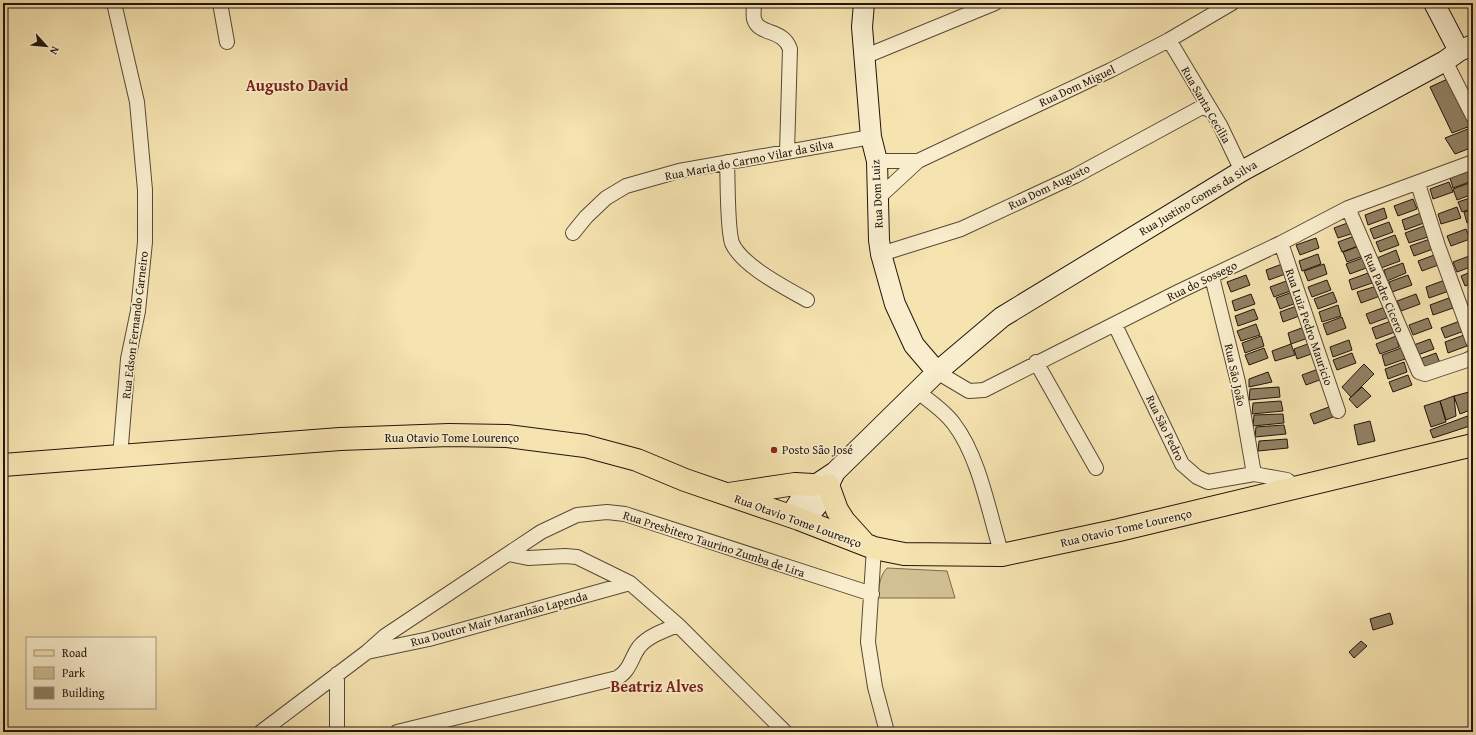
<svg xmlns="http://www.w3.org/2000/svg" width="1476" height="735" font-family="'Gentium Book Plus',serif">
<style>
.green{fill:#d1c094;stroke:#7a6a50}
.building{fill:#908062;stroke:#23140d}
.lines{fill:none;stroke-linecap:round;stroke-linejoin:round}
.street-casing{stroke:#584836;stroke-width:16}
.secondary-casing{stroke:#23140d;stroke-width:22}
.primary-casing{stroke:#23140d;stroke-width:24}
.street{stroke:#f8edcc;stroke-width:14}
.secondary{stroke:#f8edcc;stroke-width:20}
.primary{stroke:#f5e3b0;stroke-width:22}
.poi-dot{fill:#8f2418;stroke:#f8edcc;stroke-width:1.5}
.labels{text-anchor:middle;stroke-width:3.5;stroke-linejoin:round;paint-order:stroke}
.street-label{font-size:12px;fill:#23140d;stroke:#f8edcc}
.poi-label{font-size:12px;fill:#23140d;stroke:#f8edcc;text-anchor:start}
.district-label{font-size:16px;font-weight:bold;fill:#7a1f14;stroke:#f8edcc}
</style>
<rect width="100%" height="100%" fill="#f5e3b0"/>
<filter id="stains"><feTurbulence type="fractalNoise" baseFrequency=".005" numOctaves="4"/><feColorMatrix values="0 0 0 0 .2 0 0 0 0 .09 0 0 0 0 .02 0 0 0 .5 -.17"/></filter>
<radialGradient id="worn" r=".72"><stop offset=".6" stop-color="#630" stop-opacity="0"/><stop offset="1" stop-color="#630" stop-opacity=".3"/></radialGradient>
<path class="green" d="M 887,568 L 947,571 L 955,598 L 878,598 C 879,587 879,577 887,568 Z"/>
<path class="building" d="M 1452,77 L 1473,118 L 1473,125 L 1452,133 L 1430,87 Z
M 1473,127 L 1473,147 L 1455,154 L 1445,138 Z
M 1469,171 L 1472,181 L 1453,188 L 1450,178 Z
M 1449,182 L 1453,192 L 1433,199 L 1430,189 Z
M 1472,182 L 1473,194 L 1457,200 L 1453,189 Z
M 1473,197 L 1473,208 L 1462,212 L 1458,202 Z
M 1413,199 L 1417,209 L 1398,216 L 1394,206 Z
M 1457,207 L 1461,218 L 1441,224 L 1438,214 Z
M 1384,208 L 1387,218 L 1368,225 L 1365,215 Z
M 1473,209 L 1473,221 L 1467,223 L 1464,212 Z
M 1421,213 L 1424,223 L 1405,230 L 1402,220 Z
M 1353,221 L 1357,232 L 1338,238 L 1334,228 Z
M 1389,222 L 1393,232 L 1374,239 L 1370,229 Z
M 1424,226 L 1428,237 L 1409,243 L 1405,233 Z
M 1466,229 L 1470,239 L 1451,246 L 1447,236 Z
M 1357,235 L 1361,245 L 1342,252 L 1338,242 Z
M 1395,235 L 1399,245 L 1380,252 L 1376,242 Z
M 1316,238 L 1319,248 L 1300,255 L 1296,245 Z
M 1430,239 L 1433,249 L 1414,256 L 1410,246 Z
M 1362,245 L 1366,255 L 1347,262 L 1343,252 Z
M 1396,250 L 1400,261 L 1381,268 L 1377,258 Z
M 1318,254 L 1321,264 L 1302,271 L 1299,261 Z
M 1437,254 L 1441,264 L 1422,271 L 1418,261 Z
M 1472,255 L 1473,266 L 1457,272 L 1453,262 Z
M 1365,257 L 1369,267 L 1350,274 L 1346,264 Z
M 1285,263 L 1288,273 L 1269,280 L 1266,270 Z
M 1403,263 L 1406,273 L 1387,281 L 1384,270 Z
M 1324,264 L 1327,274 L 1308,281 L 1304,271 Z
M 1473,271 L 1473,283 L 1465,286 L 1461,276 Z
M 1368,273 L 1372,283 L 1352,290 L 1349,280 Z
M 1246,275 L 1250,285 L 1231,292 L 1227,282 Z
M 1408,275 L 1412,285 L 1392,292 L 1389,282 Z
M 1289,280 L 1293,290 L 1274,297 L 1270,287 Z
M 1327,280 L 1331,290 L 1312,297 L 1308,287 Z
M 1445,280 L 1449,291 L 1429,298 L 1426,287 Z
M 1377,286 L 1380,296 L 1361,303 L 1357,292 Z
M 1295,291 L 1299,302 L 1280,309 L 1276,298 Z
M 1333,292 L 1337,302 L 1318,309 L 1314,299 Z
M 1251,294 L 1255,304 L 1235,311 L 1232,301 Z
M 1416,294 L 1420,304 L 1401,311 L 1397,301 Z
M 1449,298 L 1453,308 L 1433,315 L 1430,305 Z
M 1299,305 L 1302,315 L 1283,322 L 1280,312 Z
M 1338,305 L 1341,316 L 1322,322 L 1319,312 Z
M 1385,307 L 1389,317 L 1370,324 L 1366,314 Z
M 1254,309 L 1258,319 L 1238,326 L 1235,316 Z
M 1342,317 L 1346,328 L 1327,335 L 1323,324 Z
M 1428,318 L 1432,328 L 1413,335 L 1409,325 Z
M 1391,321 L 1395,332 L 1376,339 L 1372,328 Z
M 1460,321 L 1464,331 L 1445,338 L 1441,328 Z
M 1256,324 L 1260,335 L 1241,341 L 1237,331 Z
M 1307,326 L 1311,337 L 1291,344 L 1288,333 Z
M 1464,335 L 1467,346 L 1448,353 L 1445,342 Z
M 1261,336 L 1264,346 L 1245,353 L 1242,343 Z
M 1396,336 L 1399,347 L 1380,354 L 1376,344 Z
M 1430,339 L 1434,349 L 1415,356 L 1411,346 Z
M 1349,340 L 1352,350 L 1333,357 L 1330,347 Z
M 1313,342 L 1317,352 L 1297,359 L 1294,349 Z
M 1291,344 L 1295,355 L 1275,361 L 1272,351 Z
M 1264,348 L 1268,358 L 1249,365 L 1245,355 Z
M 1401,348 L 1405,359 L 1385,366 L 1382,355 Z
M 1352,353 L 1356,363 L 1337,370 L 1333,360 Z
M 1436,353 L 1440,363 L 1421,370 L 1417,360 Z
M 1404,362 L 1407,372 L 1388,379 L 1385,369 Z
M 1364,364 L 1374,374 L 1351,397 L 1342,387 Z
M 1321,368 L 1325,378 L 1306,385 L 1302,375 Z
M 1268,372 L 1272,382 L 1249,387 L 1249,379 Z
M 1408,375 L 1412,385 L 1393,392 L 1389,382 Z
M 1279,387 L 1280,397 L 1249,400 L 1250,389 Z
M 1362,387 L 1371,396 L 1357,408 L 1349,399 Z
M 1473,391 L 1473,406 L 1469,392 Z
M 1469,392 L 1473,409 L 1460,414 L 1454,396 Z
M 1454,396 L 1456,416 L 1446,420 L 1440,401 Z
M 1281,401 L 1283,411 L 1252,414 L 1253,403 Z
M 1440,401 L 1446,422 L 1431,427 L 1424,406 Z
M 1329,407 L 1333,417 L 1314,424 L 1310,414 Z
M 1283,414 L 1284,423 L 1253,426 L 1254,415 Z
M 1473,414 L 1473,425 L 1433,438 L 1430,430 Z
M 1370,421 L 1375,441 L 1358,445 L 1354,425 Z
M 1284,425 L 1286,434 L 1255,437 L 1256,427 Z
M 1287,439 L 1288,448 L 1258,451 L 1259,441 Z
M 1390,613 L 1393,624 L 1373,630 L 1370,619 Z
M 1361,641 L 1367,646 L 1354,658 L 1349,652 Z"/>
<g class="lines">
<defs>
<path id="street" d="M 114,3 L 137,102 L 145,190 L 145,242 L 138,311 L 128,359 L 120,457
M 220,3 L 227,42
M 754,3 C 754,8 753,15 754,19 C 759,36 783,28 790,49 L 787,152
M 1169,40 L 1220,125 L 1242,171
M 866,56 L 995,3
M 1445,61 L 1473,116
M 877,161 L 918,161
M 727,162 C 728,181 727,228 732,243 C 742,266 786,288 807,300
M 1418,184 L 1438,246 L 1473,341
M 878,198 L 918,161 L 1111,70 L 1169,40 L 1232,3
M 1348,208 L 1419,372 L 1425,374 L 1467,360 L 1473,357
M 573,233 L 586,217 L 606,198 L 626,186 L 679,171 L 871,137
M 1281,243 L 1338,411
M 881,254 L 961,229 L 1047,189 L 1075,176 L 1202,107 L 1210,110
M 1212,277 L 1238,382 L 1254,474
M 1115,325 L 1182,464 L 1197,477 L 1208,482 L 1254,474 L 1287,480 L 1296,488
M 1036,362 L 1096,468
M 937,372 L 969,391 L 984,390 L 1180,291 L 1281,243 L 1348,208 L 1473,162
M 917,391 C 929,401 945,411 954,424 C 980,458 989,514 1002,555
M 874,548 L 868,642 L 875,687 L 887,732
M 509,554 L 528,558 L 565,556 L 577,557 L 630,583 L 678,625 L 785,732
M 367,652 L 429,639 L 630,583
M 337,674 L 337,732
M 261,732 L 367,652 L 385,636 L 541,532 L 577,515 L 607,512 L 625,514 L 872,594
M 397,732 L 617,678 C 630,671 631,658 639,647 C 648,636 665,630 678,625"/>
<path id="secondary" d="M 864,3 L 862,27 L 871,137 L 877,161 L 879,240 L 881,254 L 895,304 L 914,345 L 937,372
M 1434,3 L 1459,51
M 835,472 C 826,489 818,514 799,519 L 794,510 L 805,492 L 835,472 L 937,372 L 1002,317 L 1242,171 L 1445,61 L 1459,51 L 1473,45"/>
<path id="primary" d="M 3,465 L 340,439 L 449,435 L 507,436 L 585,446 L 637,460 L 685,480 L 799,519 L 874,548 L 904,554 L 1002,555 L 1119,530 L 1473,445
M 828,485 L 837,510 L 844,521 L 863,542
M 729,494 L 795,484 L 813,485"/>
</defs>
<use href="#street" class="street-casing"/>
<use href="#secondary" class="secondary-casing"/>
<use href="#primary" class="primary-casing"/>
<use href="#street" class="street"/>
<use href="#secondary" class="secondary"/>
<use href="#primary" class="primary"/>
</g>
<circle class="poi-dot" cx="774" cy="450" r="4"/>
<g class="labels">
<g class="street-label">
<text transform="translate(1077 86) rotate(-25)" y="4">Rua Dom Miguel</text>
<text transform="translate(1206 105) rotate(60)" y="4">Rua Santa Cecilia</text>
<text transform="translate(749 160) rotate(-11)" y="4">Rua Maria do Carmo Vilar da Silva</text>
<text transform="translate(1049 187) rotate(-26)" y="4">Rua Dom Augusto</text>
<text transform="translate(877 194) rotate(-93)" y="4">Rua Dom Luiz</text>
<text transform="translate(1198 198) rotate(-31)" y="4">Rua Justino Gomes da Silva</text>
<text transform="translate(1202 281) rotate(-26)" y="4">Rua do Sossego</text>
<text transform="translate(1384 293) rotate(67)" y="4">Rua Padre Cicero</text>
<text transform="translate(135 325) rotate(-83)" y="4">Rua Edson Fernando Carneiro</text>
<text transform="translate(1309 327) rotate(71)" y="4">Rua Luiz Pedro Mauricio</text>
<text transform="translate(1235 375) rotate(78)" y="4">Rua São João</text>
<text transform="translate(1165 428) rotate(64)" y="4">Rua São Pedro</text>
<text x="452" y="442">Rua Otavio Tome Lourenço</text>
<text transform="translate(798 521) rotate(20)" y="4">Rua Otavio Tome Lourenço</text>
<text transform="translate(1126 528) rotate(-13)" y="4">Rua Otavio Tome Lourenço</text>
<text transform="translate(714 544) rotate(18)" y="4">Rua Presbitero Taurino Zumba de Lira</text>
<text transform="translate(499 619) rotate(-15)" y="4">Rua Doutor Mair Maranhão Lapenda</text>
</g>
<g class="poi-label">
<text x="782" y="454">Posto São José</text>
</g>
<g class="district-label">
<text x="297" y="91">Augusto David</text>
<text x="657" y="692">Beatriz Alves</text>
</g>
</g>
<rect width="1476" height="735" fill="none" stroke="#f5e3b0" stroke-width="16"/>
<rect x="4" y="4" width="1468" height="727" fill="none" stroke="#23140d" stroke-width="2"/>
<rect x="8" y="8" width="1460" height="719" fill="none" stroke="#23140d"/>
<rect x="26" y="637" width="130" height="72" fill="#f8edcc" stroke="#a39680"/>
<rect x="34" y="650" width="20" height="6" fill="#f5e3b0" stroke="#a39680"/>
<text x="62" y="657" font-size="12" fill="#23140d">Road</text>
<rect x="34" y="667" width="20" height="12" fill="#d1c094" stroke="#a39680"/>
<text x="62" y="677" font-size="12" fill="#23140d">Park</text>
<rect x="34" y="687" width="20" height="12" fill="#908062" stroke="#a39680"/>
<text x="62" y="697" font-size="12" fill="#23140d">Building</text>
<g transform="translate(46 46) rotate(117)" stroke="#f8edcc" stroke-width="3" paint-order="stroke">
<path d="M0-3L7 15L0 10L-7 15Z" fill="#23140d"/>
<text y="-6" font-size="11" font-weight="bold" text-anchor="middle" fill="#23140d">N</text>
</g>
<rect width="100%" height="100%" filter="url(#stains)"/>
<rect width="100%" height="100%" fill="url(#worn)"/>
</svg>
